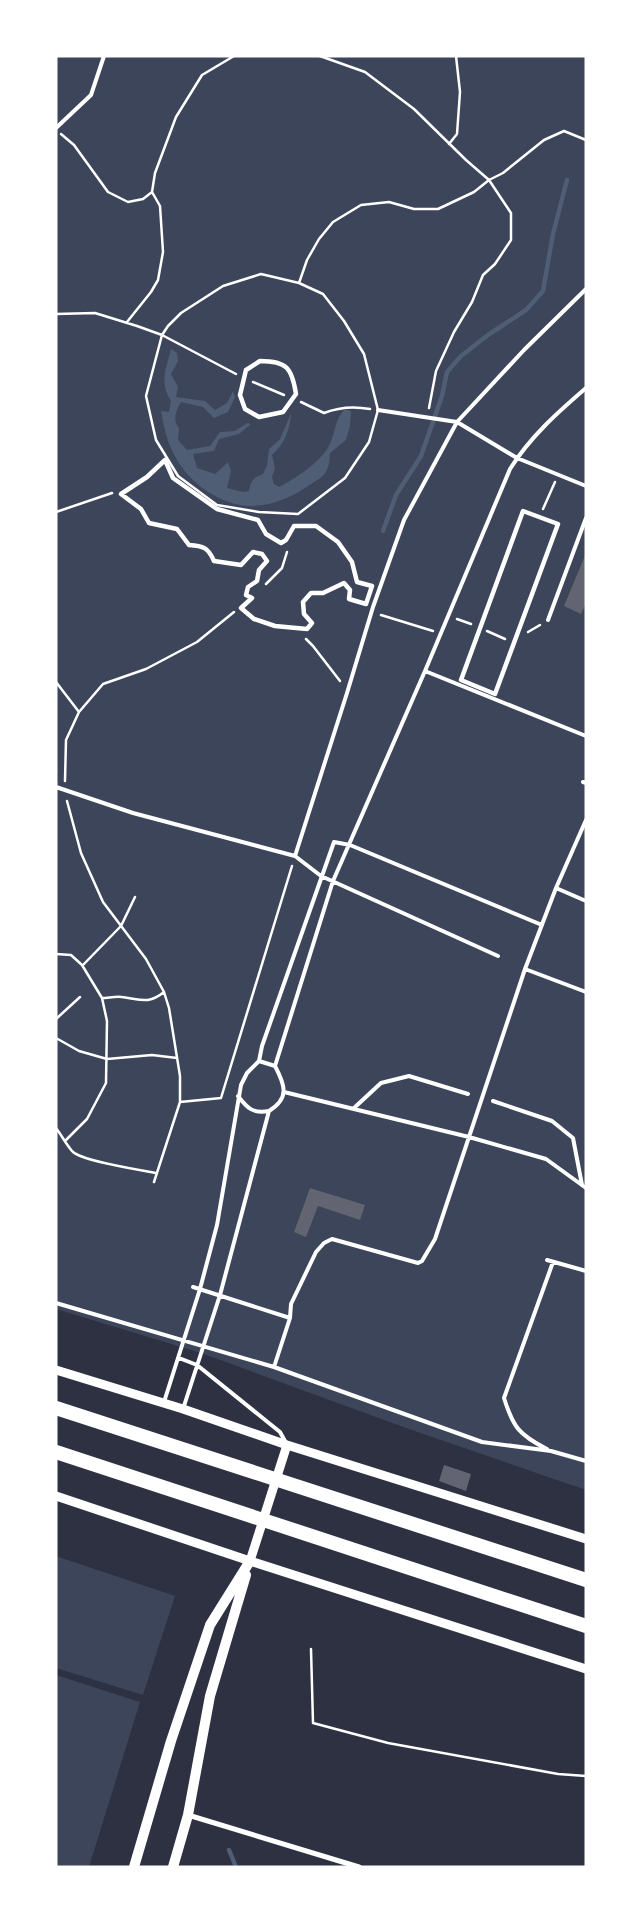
<svg xmlns="http://www.w3.org/2000/svg" width="642" height="1923" font-family="Mulish,sans-serif">
<style>
.green{fill:#3c4559}
.water{fill:#4f5d75}
.lines{fill:none;stroke-linecap:round;stroke-linejoin:round}
.stream{stroke:#4f5d75;stroke-width:4.5}
.building{fill:#626471}
.path{stroke:#fff;stroke-width:2.5}
.service{stroke:#fff;stroke-width:4}
.pedestrian{stroke:#fff;stroke-width:4.5}
.minor{stroke:#fff;stroke-width:5}
.tertiary{stroke:#fff;stroke-width:9}
.secondary{stroke:#fff;stroke-width:10}
.trunk{stroke:#fff;stroke-width:14}
</style>
<rect width="100%" height="100%" fill="#2d3142"/>
<path class="green" d="M 56,56 L 586,56 L 586,1490 L 406,1428 L 201,1353 L 56,1309 Z
M 56,1556 L 175,1596 L 143,1695 L 56,1668 Z
M 56,1675 L 140,1702 L 89,1867 L 56,1867 Z"/>
<path class="water" d="M 171,349 L 177,353 L 178,361 L 171,374 L 178,387 L 176,397 L 205,401 L 215,410 L 227,403 L 233,391 L 235,397 L 228,412 L 214,418 L 203,407 L 181,402 C 176,411 172,419 179,428 L 178,440 L 187,450 L 210,446 L 220,432 L 235,431 L 247,423 L 251,424 L 239,434 L 219,439 L 214,451 L 193,454 L 197,468 L 215,474 L 228,462 L 231,471 L 227,488 L 243,492 L 249,491 C 251,480 253,478 263,474 L 267,465 L 269,449 L 280,439 L 291,413 C 290,430 285,443 272,455 L 275,468 L 272,477 L 274,484 L 279,487 C 295,479 322,461 330,444 C 335,433 335,418 345,409 L 351,411 L 350,426 L 346,440 L 330,453 C 329,476 323,476 305,488 C 290,498 270,506 251,506 C 222,506 189,483 176,458 C 167,444 164,427 161,411 L 169,412 L 171,401 C 159,382 166,369 171,349 Z"/>
<g class="lines">
<path class="stream" d="M 383,531 L 396,495 L 421,456 L 442,396 L 447,372 L 461,356 L 488,335 L 526,310 L 543,291 L 553,234 L 567,180
M 229,1850 L 236,1867"/>
</g>
<path class="building" d="M 586,553 L 586,603 L 581,614 L 564,606 Z
M 310,1188 L 365,1205 L 360,1220 L 318,1206 L 306,1237 L 294,1232 Z
M 444,1465 L 471,1474 L 466,1491 L 439,1481 Z"/>
<g class="lines">
<path class="path" d="M 320,56 L 365,72 L 414,109 L 466,160 L 489,180 L 511,213 L 511,240 L 495,264 L 483,275 L 472,302 L 454,332 L 436,371 L 429,408
M 61,134 L 74,145 L 108,192 L 128,202 L 143,199 L 152,192
M 449,144 L 457,134 L 460,92 L 456,56
M 261,274 L 299,283 L 323,294 L 344,321 L 364,354 L 378,410 L 369,442 L 345,478 L 298,514 L 259,512 L 217,505 L 178,476 L 156,440 L 146,396 L 162,335 L 168,326 L 181,313 L 223,286 Z
M 299,283 L 307,260 L 319,239 L 333,222 L 361,205 L 389,202 L 414,209 L 438,209 L 474,192 L 489,180 L 503,173 L 544,140 L 564,131 L 586,140
M 56,314 L 95,313 L 137,326 L 162,335 L 236,374
M 127,322 L 151,292 L 158,280 L 163,252 L 160,206 L 152,192 L 155,173 L 176,117 L 202,75 L 234,56
M 253,382 L 284,395
M 301,402 L 324,413 C 339,407 354,406 370,409
M 543,509 L 555,482
M 56,512 L 112,493
M 266,584 L 282,568 L 287,552
M 381,615 L 433,631
M 457,619 L 471,624
M 487,631 L 505,639
M 528,632 L 540,625
M 306,639 L 313,646 L 340,681
M 56,682 L 79,712
M 65,781 L 66,740 L 79,712 L 103,684 L 146,669 L 197,642 L 234,612
M 67,801 L 81,853 L 103,902 L 146,959 L 164,992 L 169,1008 L 180,1076 L 180,1102 L 154,1182
M 56,954 L 71,955 L 82,965 L 102,998 L 107,1021 L 106,1083 L 87,1119 L 66,1140
M 83,965 L 121,926 L 135,897
M 102,998 C 108,998 116,996 122,997 C 140,999 148,1005 164,992
M 56,1019 L 80,997
M 56,1038 L 79,1051 L 107,1059 L 152,1055 L 177,1058
M 180,1102 L 221,1098 L 292,866
M 56,1128 C 62,1136 66,1144 72,1151 C 80,1161 141,1170 156,1173
M 311,1649 L 313,1723 L 388,1743 L 558,1774 L 586,1776"/>
<path class="service" d="M 56,128 L 91,95 L 104,56
M 378,410 L 457,422 L 517,458 L 586,486
M 548,620 L 586,518
M 425,671 L 586,736
M 583,782 L 586,783
M 56,787 L 133,813 L 295,856 L 321,876 L 498,956
M 295,856 L 347,693 L 373,607 L 404,520 L 457,422 L 524,350 L 586,289
M 556,888 L 586,901
M 525,969 L 586,992
M 259,1061 L 275,1066
M 284,1092 L 469,1137 L 546,1159 L 586,1188
M 238,1096 C 247,1108 253,1114 269,1111
M 493,1101 L 552,1121 L 573,1138 L 582,1185
M 354,1108 L 381,1083 L 409,1076 L 468,1094
M 547,1260 L 586,1271
M 193,1287 L 290,1318
M 56,1303 L 274,1367 L 482,1442 L 551,1451 L 586,1461
M 179,1358 L 197,1365 L 280,1432 L 286,1443
M 274,1367 L 290,1318 L 291,1304 L 316,1252 L 324,1243 L 332,1239 L 418,1263 L 422,1261 L 435,1239 L 525,969 L 556,888 L 586,820
M 164,1402 L 200,1289 L 217,1225 L 241,1085 L 247,1073 L 259,1061 L 262,1046 L 334,842 L 350,845 L 542,925
M 183,1409 L 220,1295 L 269,1111 C 290,1098 285,1085 275,1066 L 333,881 L 425,671 L 510,469 C 530,437 558,412 586,388
M 547,1449 C 519,1435 513,1427 504,1398 L 553,1262"/>
<path class="pedestrian" d="M 260,361 C 287,361 292,368 296,394 L 283,412 L 259,417 L 245,409 L 240,395 L 246,370 Z
M 165,460 L 173,478 L 217,509 L 258,520 L 266,534 L 281,543 L 286,540 L 294,526 L 316,526 L 338,542 L 352,562 L 357,582 L 372,586 L 366,604 L 349,599 L 350,590 L 344,583 L 323,593 L 311,593 L 303,602 L 304,614 L 312,623 L 307,629 L 275,626 L 254,619 L 241,608 L 252,598 L 246,595 L 248,587 L 257,581 L 259,570 L 267,561 L 262,554 L 253,552 L 241,565 L 214,561 C 208,547 203,546 189,545 L 177,529 L 149,523 L 141,509 L 121,494 L 147,477 Z
M 523,511 L 558,524 L 495,694 L 461,680 Z"/>
<path class="minor" d="M 188,1815 L 359,1867"/>
<path class="tertiary" d="M 56,1370 L 183,1409 L 287,1445 L 586,1539
M 56,1496 L 250,1561 L 586,1669
M 250,1561 L 287,1445"/>
<path class="secondary" d="M 134,1867 L 171,1741 L 210,1625 L 250,1561
M 173,1867 L 188,1815 L 210,1696 L 246,1575"/>
<path class="trunk" d="M 56,1408 L 586,1580
M 56,1452 L 586,1626"/>
</g>
<rect width="642" height="1923" fill="none" stroke="#ffffff" stroke-width="115"/>
</svg>
